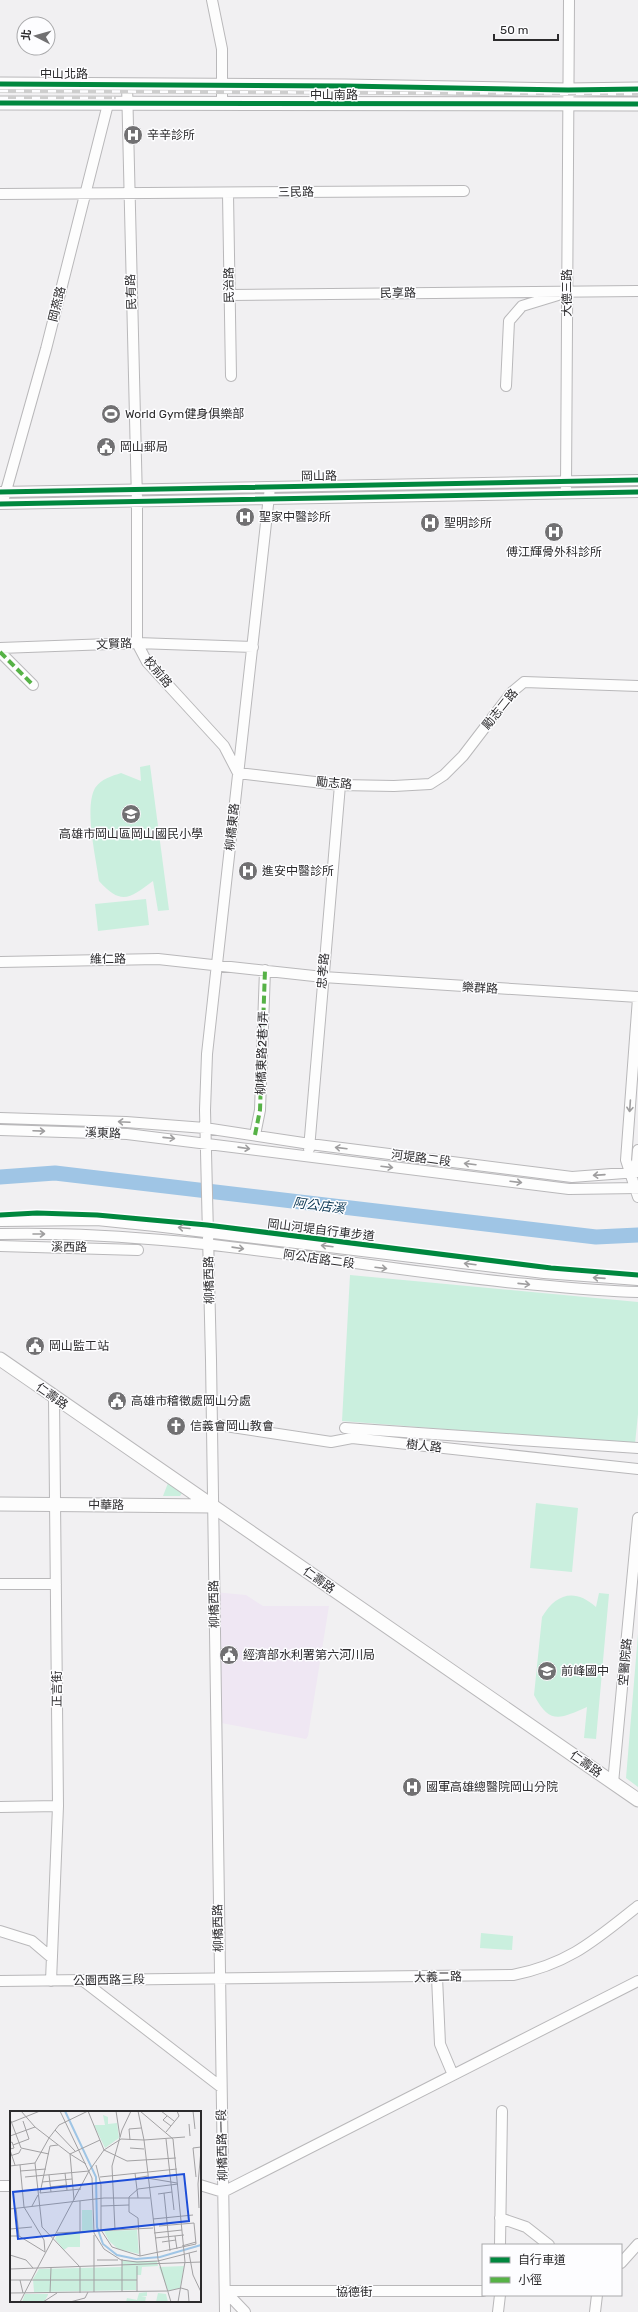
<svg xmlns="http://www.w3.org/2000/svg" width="638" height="2312" font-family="Rubik,'Noto Sans TC',sans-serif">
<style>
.commercial{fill:#efe7f3}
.green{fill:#caefde}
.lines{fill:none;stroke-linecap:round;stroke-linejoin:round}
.river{stroke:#9fc5e5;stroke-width:15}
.minor-casing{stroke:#b9b8ba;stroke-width:12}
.major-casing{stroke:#b9b8ba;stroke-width:15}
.minor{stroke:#fdfdfd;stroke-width:10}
.major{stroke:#fdfdfd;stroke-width:13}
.rail-casing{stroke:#cecece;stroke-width:4}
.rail{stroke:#fdfdff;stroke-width:2.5;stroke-dasharray:8;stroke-linecap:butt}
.quiet{stroke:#56b246;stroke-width:4;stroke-dasharray:8 4;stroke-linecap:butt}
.cycleway-casing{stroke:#fdfdff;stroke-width:8}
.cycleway{stroke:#00873e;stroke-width:5}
.oneway{stroke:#9f9e9f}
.labels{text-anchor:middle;stroke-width:3;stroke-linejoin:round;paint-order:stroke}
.street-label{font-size:12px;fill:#2c2b2d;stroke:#fdfdff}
.poi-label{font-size:12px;fill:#2c2b2d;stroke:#fdfdff;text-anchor:start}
.water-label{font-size:13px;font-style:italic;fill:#073451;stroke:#fdfdff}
.inset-river{fill:none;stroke:#9fc5e5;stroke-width:2}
.inset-road{fill:none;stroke:#a2a1a3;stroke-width:1}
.view{fill:#1d4ed8;fill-opacity:0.15;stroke:#1d4ed8;stroke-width:2}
.inset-edge{fill:none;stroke:#2c2b2d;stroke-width:2}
</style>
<rect width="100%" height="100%" fill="#f1f0f2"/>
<path class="commercial" d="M 214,1592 L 246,1595 L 263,1606 L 329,1606 L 308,1736 L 306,1739 L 216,1722 Z"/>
<path class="green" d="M 150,765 L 169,910 L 158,911 L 153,881 C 131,897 122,907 99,881 C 96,858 84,808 95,788 C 101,779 112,776 121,773 L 141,781 L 140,767 Z
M 146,899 L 149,925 L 98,931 L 95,904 Z
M 350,1275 L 638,1302 L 638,1414 L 635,1444 L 342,1421 Z
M 168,1483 L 182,1493 L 180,1496 L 163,1496 Z
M 536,1503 L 578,1508 L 572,1572 L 530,1568 Z
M 599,1593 L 609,1594 L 596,1739 L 584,1738 L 587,1707 C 561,1718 550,1726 534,1695 L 542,1617 C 556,1593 575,1588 596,1607 Z
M 638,1634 L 638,1787 L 626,1778 Z
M 481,1933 L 513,1936 L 512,1950 L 480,1948 Z"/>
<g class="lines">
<path class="river" d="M 0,1177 L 55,1173 L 596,1237 L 638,1235"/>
<defs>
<path id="minor" d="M 212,0 L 222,49 L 222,104
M 127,84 L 137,501 L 137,643 L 147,662 L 224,746 L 238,773 L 340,785 L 394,786 L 430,784 L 444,775 L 463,756 L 512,692 L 524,682 L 638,686
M 0,194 L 464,191
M 228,194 L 231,376
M 230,295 L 638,291
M 506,386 L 509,321 L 522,306 L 558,295
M 566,487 L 569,0
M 0,492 L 638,480
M 4,498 L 46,349 L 108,104
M 0,504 L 638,492
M 0,648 L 137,643 L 253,647
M 0,652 L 33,685
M 0,962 L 158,959 L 323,977 L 638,997
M 638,998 L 626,1160 L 638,1197
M 0,1118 L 126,1122 L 205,1128 L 310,1144 L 572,1177 L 638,1172
M 0,1130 L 127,1134 L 569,1189 L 638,1188
M 255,1135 L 260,1110 L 265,970
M 309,1149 L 340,785
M 632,1173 L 637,1162 L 638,1150
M 0,1221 L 97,1220 L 155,1226 L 544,1273 L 638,1280
M 0,1234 C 170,1230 338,1264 506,1282 C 550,1286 594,1291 638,1292
M 0,1246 L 138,1250
M 212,1424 L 331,1442 L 352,1438 L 638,1469
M 345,1428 L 638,1448
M 0,1584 L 56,1584
M 613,1783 L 638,1518
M 0,1807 L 58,1806
M 0,1931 L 32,1941 L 52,1958
M 437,1977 L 440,2044 L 453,2075
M 82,1980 L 221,2087
M 0,1981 L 513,1975 C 569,1964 595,1940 638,1906
M 51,1981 L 58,1806 L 54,1398
M 200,2185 L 223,2192 L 638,1981
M 0,2186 L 11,2186
M 500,2218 L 526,2227 L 549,2245
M 500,2245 L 502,2111
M 621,2263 L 638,2244
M 225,2291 L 483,2291
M 225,2291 L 245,2312
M 225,2312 L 211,1360 L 205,1110 L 207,1054 L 270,487
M 498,2312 L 500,2295
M 595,2312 L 597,2295"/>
<path id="major" d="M 0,84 L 345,86 L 568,90 L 638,89
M 0,103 L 638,104
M 0,1359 L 638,1800
M 0,1504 L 213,1506"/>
</defs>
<use href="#minor" class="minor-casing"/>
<use href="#major" class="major-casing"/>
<use href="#minor" class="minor"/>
<use href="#major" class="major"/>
<defs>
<path id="rail" d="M 0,91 L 638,94
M 0,98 L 114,98"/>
</defs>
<use href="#rail" class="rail-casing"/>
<use href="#rail" class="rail"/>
<path class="quiet" d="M 0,652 L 33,685
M 255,1135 L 260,1110 L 265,970"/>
<defs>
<path id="cycleway" d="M 0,84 L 345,86 L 568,90 L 638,89
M 0,103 L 638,104
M 0,492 L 638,480
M 0,504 L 638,492
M 0,1215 L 37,1213 L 97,1215 L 207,1225 L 551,1268 L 638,1275"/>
</defs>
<use href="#cycleway" class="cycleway-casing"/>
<use href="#cycleway" class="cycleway"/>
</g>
<defs><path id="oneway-shaft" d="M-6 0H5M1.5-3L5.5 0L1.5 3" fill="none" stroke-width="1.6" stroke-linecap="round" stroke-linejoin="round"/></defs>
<g class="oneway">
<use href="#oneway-shaft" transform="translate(630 1106) rotate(94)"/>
<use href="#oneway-shaft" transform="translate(124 1122) rotate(-177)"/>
<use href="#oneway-shaft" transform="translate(39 1131) rotate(2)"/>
<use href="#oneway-shaft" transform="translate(169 1138) rotate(6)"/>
<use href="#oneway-shaft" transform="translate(244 1148) rotate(8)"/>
<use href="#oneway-shaft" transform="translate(341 1148) rotate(-173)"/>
<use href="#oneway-shaft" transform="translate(470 1164) rotate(-173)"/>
<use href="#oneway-shaft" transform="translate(387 1167) rotate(7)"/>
<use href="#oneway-shaft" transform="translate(599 1175) rotate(176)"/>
<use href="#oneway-shaft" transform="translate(516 1182) rotate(7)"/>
<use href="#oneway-shaft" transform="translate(184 1228) rotate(-175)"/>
<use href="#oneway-shaft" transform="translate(39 1234)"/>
<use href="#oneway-shaft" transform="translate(327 1246) rotate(-173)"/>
<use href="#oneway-shaft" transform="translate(238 1248) rotate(8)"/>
<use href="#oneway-shaft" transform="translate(470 1264) rotate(-173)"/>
<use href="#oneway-shaft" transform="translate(381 1268) rotate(7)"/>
<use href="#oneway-shaft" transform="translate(599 1278) rotate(-176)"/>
<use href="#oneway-shaft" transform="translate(524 1284) rotate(6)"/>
</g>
<defs>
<symbol id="hospital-disc" viewBox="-11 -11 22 22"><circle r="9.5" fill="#717072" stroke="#fdfdff"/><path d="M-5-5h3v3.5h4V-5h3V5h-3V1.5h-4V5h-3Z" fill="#fff"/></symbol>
<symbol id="stadium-disc" viewBox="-11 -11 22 22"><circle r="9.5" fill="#717072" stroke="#fdfdff"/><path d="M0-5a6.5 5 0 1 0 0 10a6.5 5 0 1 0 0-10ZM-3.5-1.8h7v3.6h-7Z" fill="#fff"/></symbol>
<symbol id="civic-disc" viewBox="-11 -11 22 22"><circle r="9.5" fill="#717072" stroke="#fdfdff"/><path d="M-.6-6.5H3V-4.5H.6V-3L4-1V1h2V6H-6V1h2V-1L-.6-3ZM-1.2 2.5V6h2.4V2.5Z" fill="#fff"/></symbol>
<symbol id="school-disc" viewBox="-11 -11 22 22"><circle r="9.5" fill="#717072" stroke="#fdfdff"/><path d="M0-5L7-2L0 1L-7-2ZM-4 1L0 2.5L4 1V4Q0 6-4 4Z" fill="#fff"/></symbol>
<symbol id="church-disc" viewBox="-11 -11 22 22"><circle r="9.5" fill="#717072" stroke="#fdfdff"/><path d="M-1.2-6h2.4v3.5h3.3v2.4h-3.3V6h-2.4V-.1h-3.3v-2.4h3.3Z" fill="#fff"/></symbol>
</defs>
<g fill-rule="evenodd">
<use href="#hospital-disc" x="122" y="124" width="22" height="22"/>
<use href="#stadium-disc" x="100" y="403" width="22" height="22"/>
<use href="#civic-disc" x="95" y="436" width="22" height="22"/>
<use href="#hospital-disc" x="234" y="506" width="22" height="22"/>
<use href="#hospital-disc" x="419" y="512" width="22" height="22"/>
<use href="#hospital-disc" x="543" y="521" width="22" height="22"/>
<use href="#school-disc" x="120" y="803" width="22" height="22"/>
<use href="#hospital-disc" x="237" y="860" width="22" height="22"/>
<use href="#civic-disc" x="24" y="1335" width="22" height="22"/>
<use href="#civic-disc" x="106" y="1390" width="22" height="22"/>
<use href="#church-disc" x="165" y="1415" width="22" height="22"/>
<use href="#civic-disc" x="218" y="1644" width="22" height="22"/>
<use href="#school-disc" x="536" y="1660" width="22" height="22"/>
<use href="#hospital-disc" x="401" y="1776" width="22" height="22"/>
</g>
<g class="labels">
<g class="street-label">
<text x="64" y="78">中山北路</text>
<text x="334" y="99">中山南路</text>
<text transform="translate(296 192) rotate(-1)" y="4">三民路</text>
<text transform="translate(229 285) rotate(-91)" y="4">民治路</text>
<text transform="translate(131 292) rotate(-92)" y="4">民有路</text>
<text transform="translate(398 293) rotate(-1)" y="4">民享路</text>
<text transform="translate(567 293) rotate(-90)" y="4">大德三路</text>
<text transform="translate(57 304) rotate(-76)" y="4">岡燕路</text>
<text transform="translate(319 476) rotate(-1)" y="4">岡山路</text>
<text transform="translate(114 644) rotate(-2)" y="4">文賢路</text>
<text transform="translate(158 672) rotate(50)" y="4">校前路</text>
<text transform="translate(500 709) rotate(-51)" y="4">勵志二路</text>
<text transform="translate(334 783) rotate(5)" y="4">勵志路</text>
<text transform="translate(232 827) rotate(-84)" y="4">柳橋東路</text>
<text transform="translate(108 959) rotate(-1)" y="4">維仁路</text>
<text transform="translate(323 971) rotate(-85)" y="4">忠孝路</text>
<text transform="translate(480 988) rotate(3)" y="4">樂群路</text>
<text transform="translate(262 1053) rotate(-88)" y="4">柳橋東路2巷1弄</text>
<text transform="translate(103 1133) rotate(2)" y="4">溪東路</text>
<text transform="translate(421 1158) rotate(7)" y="4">河堤路二段</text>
<text transform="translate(321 1230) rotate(7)" y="4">岡山河堤自行車步道</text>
<text transform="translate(69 1247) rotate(1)" y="4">溪西路</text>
<text transform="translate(319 1259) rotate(8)" y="4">阿公店路二段</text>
<text transform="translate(209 1280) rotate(-91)" y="4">柳橋西路</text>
<text transform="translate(52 1396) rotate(35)" y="4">仁壽路</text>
<text transform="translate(424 1446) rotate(6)" y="4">樹人路</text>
<text transform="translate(106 1505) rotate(1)" y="4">中華路</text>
<text transform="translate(319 1580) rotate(35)" y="4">仁壽路</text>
<text transform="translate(214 1604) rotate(-91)" y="4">柳橋西路</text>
<text transform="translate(625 1662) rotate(-85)" y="4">空醫院路</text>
<text transform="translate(57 1689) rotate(-90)" y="4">正言街</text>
<text transform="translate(586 1764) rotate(35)" y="4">仁壽路</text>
<text transform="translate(218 1928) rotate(-91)" y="4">柳橋西路</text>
<text transform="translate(438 1977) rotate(-1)" y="4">大義二路</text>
<text transform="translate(109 1980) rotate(-1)" y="4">公園西路三段</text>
<text transform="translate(222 2145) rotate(-91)" y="4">柳橋西路一段</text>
<text x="354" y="2296">協德街</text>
</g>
<g class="poi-label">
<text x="147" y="139">辛辛診所</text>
<text x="125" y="418">World Gym健身俱樂部</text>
<text x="120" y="451">岡山郵局</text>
<text x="259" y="521">聖家中醫診所</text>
<text x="444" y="527">聖明診所</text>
<text x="554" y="556" text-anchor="middle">傅江輝骨外科診所</text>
<text x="131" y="838" text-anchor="middle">高雄市岡山區岡山國民小學</text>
<text x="262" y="875">進安中醫診所</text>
<text x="49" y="1350">岡山監工站</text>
<text x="131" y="1405">高雄市稽徵處岡山分處</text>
<text x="190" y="1430">信義會岡山教會</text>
<text x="243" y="1659">經濟部水利署第六河川局</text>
<text x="561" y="1675">前峰國中</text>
<text x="426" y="1791">國軍高雄總醫院岡山分院</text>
</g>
<g class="water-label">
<text transform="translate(319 1205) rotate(7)" y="5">阿公店溪</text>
</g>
</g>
<g transform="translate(10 2111)">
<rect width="191" height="191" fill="#f1f0f2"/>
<path d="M 93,4 L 98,6 L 98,13 L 107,12 L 109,27 L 95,37 L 84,14 L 95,14 ZM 72,99 L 82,99 L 83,121 L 72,121 ZM 127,119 L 129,143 L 108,138 L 99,130 L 94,120 ZM 70,122 L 70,136 L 58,136 L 54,139 L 45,128 L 47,123 ZM 112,150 L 147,150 L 148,155 L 132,156 L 131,164 L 127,164 L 126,179 L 24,181 L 23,168 L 29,158 L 112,156 ZM 174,155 L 170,177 L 158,180 L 149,156 ZM 137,181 L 137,185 L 131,185 L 136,186 L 135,191 L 116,191 L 117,187 L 127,189 L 129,182 ZM 148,182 L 156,183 L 158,191 L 146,191 ZM 15,183 L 38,183 L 38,184 L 34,191 L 12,191 Z" fill="#caefde"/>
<path class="inset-river" d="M 55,0 L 86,66 L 87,116 L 93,133 L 107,144 L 126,148 L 150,146 L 191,134"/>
<path class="inset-road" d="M 11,0 L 25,16 L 60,43 L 64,89M 50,0 L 82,67 L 84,122 L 94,138 L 111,149 L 127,151 L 148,150 L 187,140M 106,0 L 110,26M 130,0 L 163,28 L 175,151 L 168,191M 151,0 L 164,10M 183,0 L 185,18M 157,5 L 153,9 L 161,15M 1,10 L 11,37M 0,12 L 30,0M 179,13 L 180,25M 45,19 L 65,40M 156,21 L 169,5 L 167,0M 0,25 L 25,16M 156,28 L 164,99M 120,29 L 119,18 L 131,17M 0,32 L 2,31 L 4,37 L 0,38M 3,34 L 19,28 L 13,10M 11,37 L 39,43M 120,37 L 134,38M 0,39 L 5,54M 60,43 L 90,29M 60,43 L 76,53M 0,45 L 9,42 L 11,38M 10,54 L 14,96 L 34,129 L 35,141M 86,54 L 91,74 L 91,119 L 102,136 L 130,145 L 186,133 L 184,112 L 149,115M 0,55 L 25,52M 10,60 L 36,58M 55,62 L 57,79M 125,62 L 128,87M 39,64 L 41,81M 15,66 L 79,60M 90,66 L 167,58M 186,66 L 183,37 L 191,36M 126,67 L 138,65M 137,67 L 167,72M 32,71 L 62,68M 40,76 L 57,74M 30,82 L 40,35 L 48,34M 30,82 L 71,78M 154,82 L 160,140M 148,83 L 162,81M 70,90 L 70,122M 22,95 L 28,84M 91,95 L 119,94M 6,97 L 9,125M 189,97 L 188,73 L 191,39M 0,98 L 94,87 L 140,87M 143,108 L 183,104M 0,118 L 22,116M 105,119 L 102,55 L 112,19 L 121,0M 47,122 L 143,117M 144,122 L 172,119M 84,124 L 84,181M 0,125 L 9,125 L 35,141M 165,125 L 167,138M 145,127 L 174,124M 152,131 L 166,129M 172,135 L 186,131M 179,142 L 183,164 L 191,181M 0,144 L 16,149 L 23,157M 130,145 L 128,107 L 119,101 L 119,86 L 128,78 L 168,73M 112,148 L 112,181M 87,149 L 108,149M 127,155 L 127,181M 28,156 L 79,60 L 94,39 L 111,28 L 134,29 L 128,0M 0,158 L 191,151M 0,169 L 127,169M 10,169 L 13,182M 158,180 L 171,177 L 178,179 L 179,191M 0,182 L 157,180M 40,182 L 41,157M 70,182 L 70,156 L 32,116 L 25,52 L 39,27 L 49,14 L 78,0 L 94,39 L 117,50 L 166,47M 10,191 L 28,156M 33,191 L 47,182M 60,191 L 75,187 L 78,181M 161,191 L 148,148 L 134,29 L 175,26"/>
<path class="view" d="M 174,63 L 179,110 L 8,128 L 3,81 Z"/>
<rect width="191" height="191" class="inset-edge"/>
</g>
<rect x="482" y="2244" width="140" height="52" fill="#fdfdff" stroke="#a9a9ab"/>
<rect x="490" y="2257" width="20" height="6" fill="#00873e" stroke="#a9a9ab"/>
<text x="518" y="2264" font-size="12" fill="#2c2b2d">自行車道</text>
<rect x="490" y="2277" width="20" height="6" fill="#56b246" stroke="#a9a9ab"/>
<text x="518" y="2284" font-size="12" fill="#2c2b2d">小徑</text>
<g transform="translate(36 36) rotate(276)"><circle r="19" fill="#fdfdff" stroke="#a9a9ab"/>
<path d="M0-3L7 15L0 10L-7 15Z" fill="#717072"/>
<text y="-6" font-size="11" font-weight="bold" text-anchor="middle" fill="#2c2b2d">北</text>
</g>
<path d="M494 34v6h64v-6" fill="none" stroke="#2c2b2d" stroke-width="2"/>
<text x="500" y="34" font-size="12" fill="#2c2b2d" stroke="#fdfdff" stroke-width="3" paint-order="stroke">50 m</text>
</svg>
